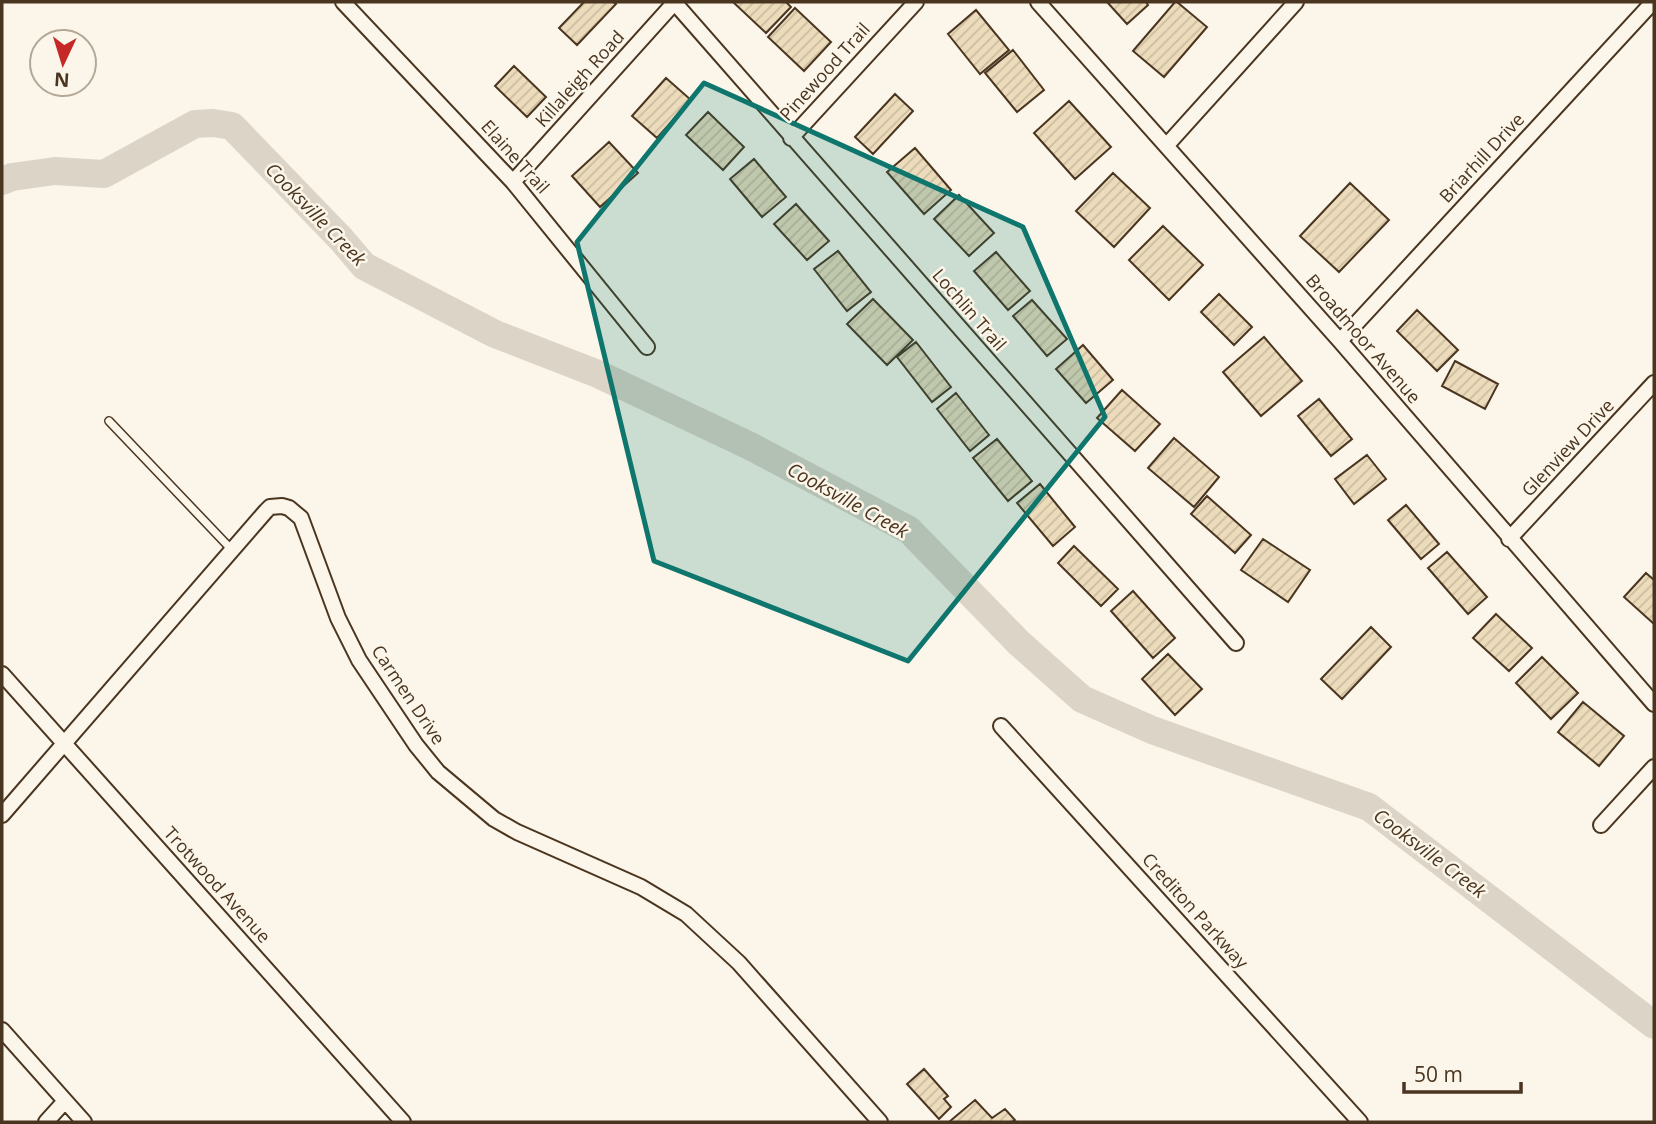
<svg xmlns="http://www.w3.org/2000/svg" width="1656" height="1124" font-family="'Open Sans',sans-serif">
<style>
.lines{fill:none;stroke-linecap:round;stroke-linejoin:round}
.river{stroke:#dcd4c6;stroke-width:28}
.building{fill:url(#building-hatch);stroke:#4a3520;stroke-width:2}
.lane-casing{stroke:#4a3520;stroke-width:10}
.street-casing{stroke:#4a3520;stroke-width:18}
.lane{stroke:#fbf6e9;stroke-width:7}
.street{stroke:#fbf6e9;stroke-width:14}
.marked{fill:#0f766e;fill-opacity:0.2;stroke:#0f766e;stroke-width:5;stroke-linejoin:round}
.labels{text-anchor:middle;stroke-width:5;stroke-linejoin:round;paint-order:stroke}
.street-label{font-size:18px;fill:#4a3520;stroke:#fbf6e9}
.water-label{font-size:19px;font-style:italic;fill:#4a3520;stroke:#fbf6e9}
</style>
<defs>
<pattern id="building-hatch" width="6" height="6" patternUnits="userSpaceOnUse" patternTransform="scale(1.75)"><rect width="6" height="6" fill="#ecdcbc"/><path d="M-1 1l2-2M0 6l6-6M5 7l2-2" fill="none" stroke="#ccbda1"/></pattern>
</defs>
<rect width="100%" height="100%" fill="#fbf6e9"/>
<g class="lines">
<path class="river" d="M 2,181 L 12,177 L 55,171 L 104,174 L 195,124 L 213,123 L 232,126 L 341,239 L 364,266 L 495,334 L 598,374 L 750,446 L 909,530 L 1019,643 L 1082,699 L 1152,730 L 1369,807 L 1654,1025"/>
</g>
<path class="building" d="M 584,2 L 613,2 L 616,4 L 577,45 L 559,28 Z
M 733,2 L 786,2 L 791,7 L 766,33 Z
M 1107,2 L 1146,2 L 1148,5 L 1127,24 Z
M 1175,2 L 1177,2 L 1207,27 L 1164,77 L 1133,51 Z
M 795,8 L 831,42 L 804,71 L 768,37 Z
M 976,10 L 1009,50 L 980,74 L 948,34 Z
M 1013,50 L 1044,90 L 1017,112 L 985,73 Z
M 514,66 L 546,97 L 527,117 L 495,86 Z
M 666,78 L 691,100 L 657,138 L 632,116 Z
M 895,94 L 913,111 L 873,154 L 855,137 Z
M 1069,101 L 1111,147 L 1075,179 L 1034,133 Z
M 708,112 L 744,147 L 723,170 L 686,135 Z
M 609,142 L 638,173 L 600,207 L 572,176 Z
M 915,148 L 951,190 L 924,214 L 887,172 Z
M 754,159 L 786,197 L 762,217 L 730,179 Z
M 1113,173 L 1150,208 L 1114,247 L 1076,211 Z
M 1350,183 L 1389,220 L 1339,272 L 1300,236 Z
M 959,195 L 994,233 L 969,256 L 934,219 Z
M 796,204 L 829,241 L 807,260 L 774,224 Z
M 1163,226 L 1203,265 L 1169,300 L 1129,260 Z
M 838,251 L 871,292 L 847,311 L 814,269 Z
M 996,252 L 1030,291 L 1008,310 L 974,271 Z
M 1219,294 L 1252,327 L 1234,345 L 1201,312 Z
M 873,299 L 913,340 L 887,365 L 847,324 Z
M 1032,300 L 1067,339 L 1047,356 L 1013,316 Z
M 1417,310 L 1458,350 L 1437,371 L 1397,331 Z
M 1264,337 L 1302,381 L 1261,416 L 1223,372 Z
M 916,342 L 951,387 L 932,402 L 897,357 Z
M 1083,345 L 1113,380 L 1086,403 L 1056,369 Z
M 1455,361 L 1498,384 L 1485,409 L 1442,386 Z
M 1122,390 L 1160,424 L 1135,451 L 1097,418 Z
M 956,393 L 989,435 L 970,451 L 937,409 Z
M 1319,399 L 1352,439 L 1331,456 L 1298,416 Z
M 1174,438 L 1219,477 L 1194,507 L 1148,468 Z
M 997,439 L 1032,481 L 1008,501 L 973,458 Z
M 1367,455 L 1386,479 L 1354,504 L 1335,479 Z
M 1040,484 L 1075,527 L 1053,546 L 1017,503 Z
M 1207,496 L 1251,535 L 1235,553 L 1191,514 Z
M 1406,505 L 1439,544 L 1421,559 L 1388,520 Z
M 1263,539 L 1310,570 L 1288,602 L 1241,570 Z
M 1074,546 L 1118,589 L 1101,606 L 1058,563 Z
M 1447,552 L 1487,597 L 1468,614 L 1428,568 Z
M 1646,573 L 1654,580 L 1654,624 L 1624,597 Z
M 1133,591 L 1175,638 L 1153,658 L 1111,611 Z
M 1496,614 L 1532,648 L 1509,671 L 1473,638 Z
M 1371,627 L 1391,647 L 1342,699 L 1321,679 Z
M 1168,654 L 1202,689 L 1175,715 L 1142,679 Z
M 1542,657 L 1578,693 L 1551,719 L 1516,683 Z
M 1583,702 L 1624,736 L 1599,766 L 1558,732 Z
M 924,1069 L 948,1096 L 944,1099 L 951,1107 L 939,1119 L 907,1084 Z
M 975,1100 L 992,1118 L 1005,1109 L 1015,1120 L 1012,1122 L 949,1122 Z"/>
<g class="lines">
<defs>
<path id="lane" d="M 109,421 L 232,550"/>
<path id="street" d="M 343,2 L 513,182 L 647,347
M 674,2 L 1236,643
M 1038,2 L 1340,341 L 1654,704
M 791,138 L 916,2
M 1167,145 L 1296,2
M 513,182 L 675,2
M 1340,341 L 1653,2
M 1509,539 L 1654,383
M 2,674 L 403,1122
M 1001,726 L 1360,1122
M 2,815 L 266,511 L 270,507 L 282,506 L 289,508 L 301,518 L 338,618 L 359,660 L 416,745 L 438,772 L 494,819 L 517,832 L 641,887 L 686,914 L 739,963 L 880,1122
M 1601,825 L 1654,767
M 2,1030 L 84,1122
M 46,1122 L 65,1101"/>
</defs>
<use href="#lane" class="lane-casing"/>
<use href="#street" class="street-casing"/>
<use href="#lane" class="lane"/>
<use href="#street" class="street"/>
</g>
<path class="marked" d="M 704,83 L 1023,227 L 1105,417 L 908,661 L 654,561 L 577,242 Z"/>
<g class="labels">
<g class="street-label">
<text transform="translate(825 72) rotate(-48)" y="6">Pinewood Trail</text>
<text transform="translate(580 79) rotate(-48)" y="6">Killaleigh Road</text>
<text transform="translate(515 157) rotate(48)" y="6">Elaine Trail</text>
<text transform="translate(1482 158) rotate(-47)" y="6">Briarhill Drive</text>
<text transform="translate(969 310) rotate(49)" y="6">Lochlin Trail</text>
<text transform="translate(1363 339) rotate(49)" y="6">Broadmoor Avenue</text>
<text transform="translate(1568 448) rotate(-47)" y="6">Glenview Drive</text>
<text transform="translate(408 695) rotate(56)" y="6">Carmen Drive</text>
<text transform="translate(217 885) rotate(48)" y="6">Trotwood Avenue</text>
<text transform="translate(1195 911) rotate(48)" y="6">Crediton Parkway</text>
</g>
<g class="water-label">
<text transform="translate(316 214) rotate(46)" y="7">Cooksville Creek</text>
<text transform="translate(848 500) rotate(29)" y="7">Cooksville Creek</text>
<text transform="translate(1430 853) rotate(37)" y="7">Cooksville Creek</text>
</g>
</g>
<rect width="1656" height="1124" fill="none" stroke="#4a3520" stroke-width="7"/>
<g transform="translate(63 63) rotate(184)"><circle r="33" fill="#fbf6e9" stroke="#b4a999" stroke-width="2"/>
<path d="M0-5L12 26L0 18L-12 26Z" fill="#c62828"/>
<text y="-10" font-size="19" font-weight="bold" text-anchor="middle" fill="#4a3520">N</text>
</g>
<path d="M1404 1082v10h117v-10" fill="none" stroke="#4a3520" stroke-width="3.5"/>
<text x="1414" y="1082" font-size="21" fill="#4a3520" stroke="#fbf6e9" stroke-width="5" paint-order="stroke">50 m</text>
</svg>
